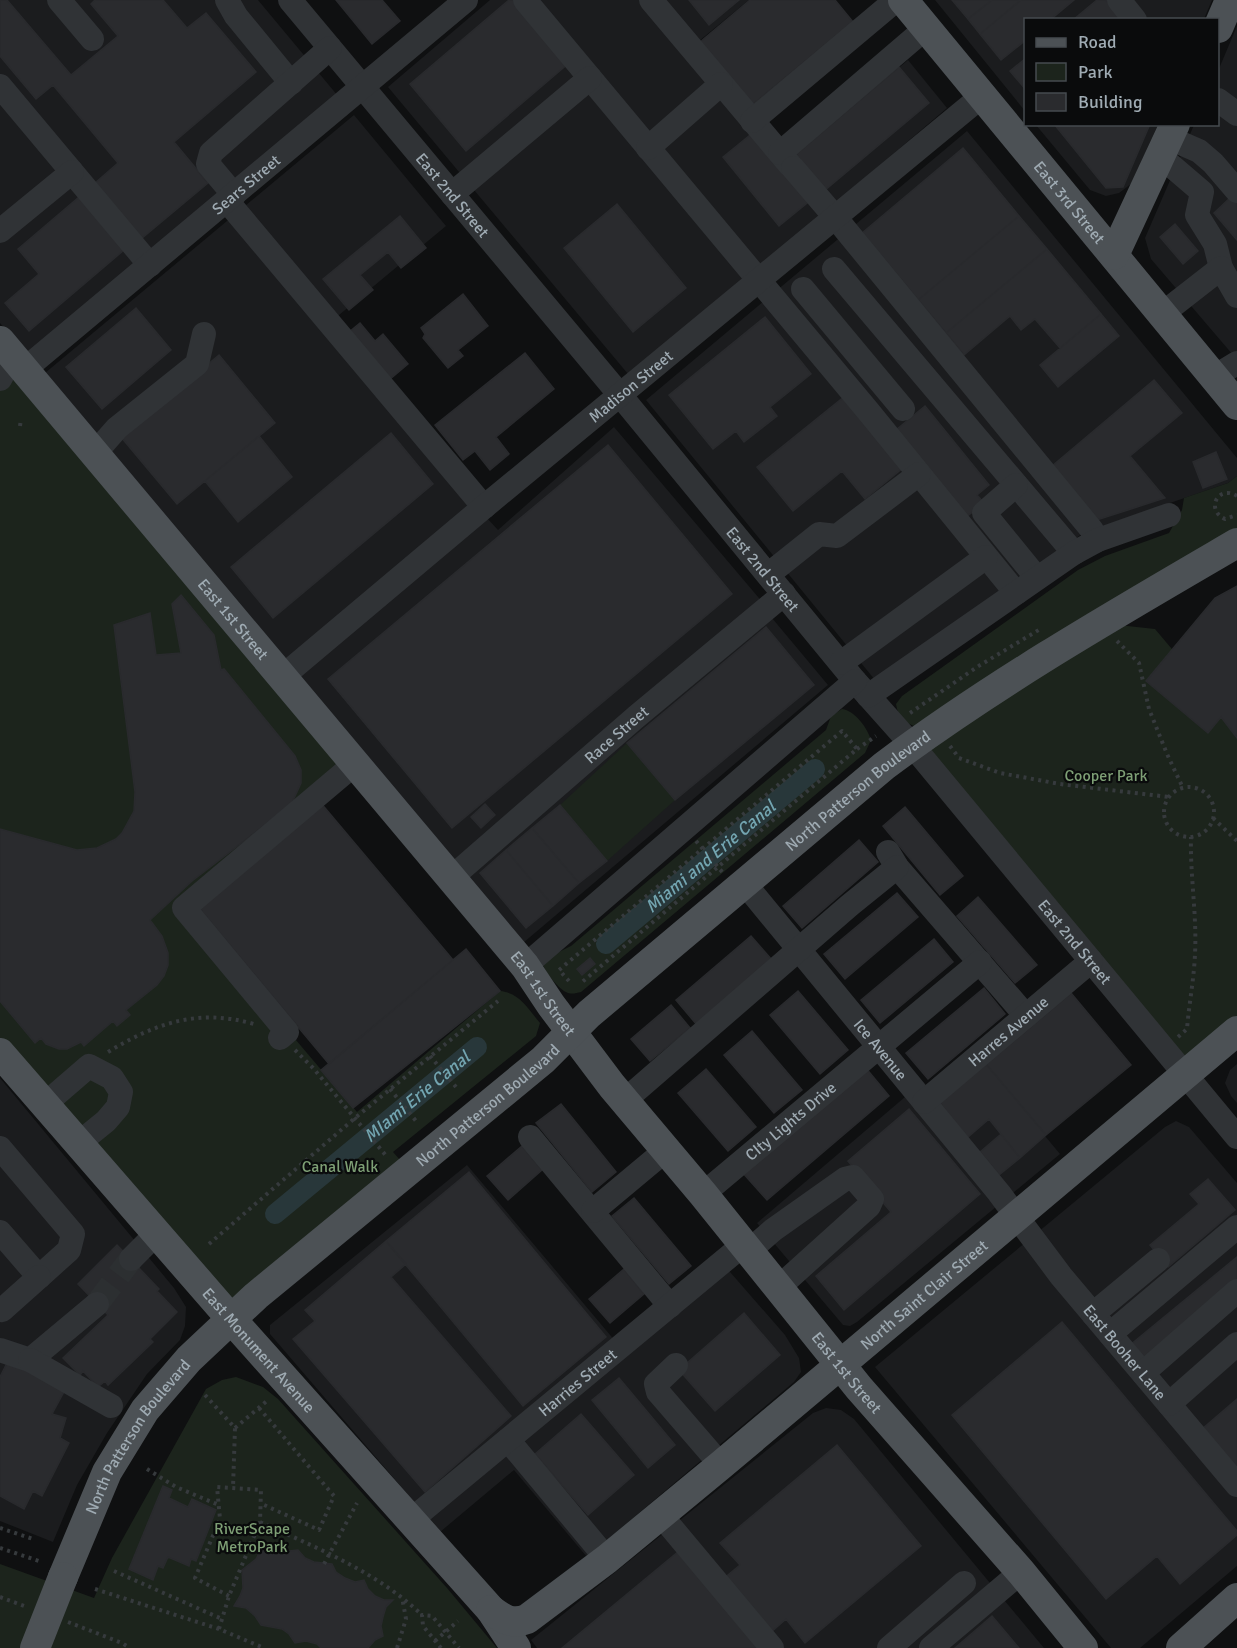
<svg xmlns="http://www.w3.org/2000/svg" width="1237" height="1648" font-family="Signika,sans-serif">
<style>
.built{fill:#1b1c1e}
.green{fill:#1c241c}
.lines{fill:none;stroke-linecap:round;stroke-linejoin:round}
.canal{stroke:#28373a;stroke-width:20}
.building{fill:#2a2b2e;stroke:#292a2d;stroke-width:1.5}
.minor-tunnel{stroke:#2c2f31;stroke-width:24;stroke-dasharray:24 12;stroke-linecap:butt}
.path{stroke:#363a3d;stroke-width:4;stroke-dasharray:3 4.5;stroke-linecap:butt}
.minor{stroke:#303336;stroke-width:24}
.major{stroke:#4c5155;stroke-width:30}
.path-bridge{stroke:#363a3d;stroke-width:4;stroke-dasharray:3 4.5;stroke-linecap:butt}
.major-bridge{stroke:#4c5155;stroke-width:30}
.labels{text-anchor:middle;stroke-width:4.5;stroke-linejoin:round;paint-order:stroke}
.street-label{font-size:16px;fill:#9fabb3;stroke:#0a0b0c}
.park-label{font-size:16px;fill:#7e9f75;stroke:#0a0b0c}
.water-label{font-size:18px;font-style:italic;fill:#73a5b1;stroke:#0a0b0c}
</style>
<rect width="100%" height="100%" fill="#0f1011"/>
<path class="built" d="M 0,0 L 258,0 L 338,96 L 26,354 L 0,323 Z
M 490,0 L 749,0 L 688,50 L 785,164 L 908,60 L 947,108 L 757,270 L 628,374 L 388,87 Z
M 935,0 L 1212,0 L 1204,19 L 1026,20 L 1025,111 Z
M 1237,26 L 1237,353 L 1233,355 L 1151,259 L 1145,238 L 1194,125 L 1218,124 L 1218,71 Z
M 354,115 L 446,226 L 333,320 L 465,494 L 498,530 L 614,427 L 764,604 L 454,860 L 45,373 Z
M 1036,125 L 1158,125 L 1131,184 L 1119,193 L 1106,196 L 1090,190 Z
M 967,131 L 1237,458 L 1237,476 L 1228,483 L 1083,533 L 1004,591 L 875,680 L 646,400 Z
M 772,618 L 828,685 L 523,943 L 466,875 Z
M 973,1049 L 1060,1154 L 857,1322 L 850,1326 L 843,1325 L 757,1223 L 905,1097 L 926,1088 Z
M 1237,1064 L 1237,1103 L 1231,1096 L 1225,1083 L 1230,1070 Z
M 0,1078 L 174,1288 L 186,1307 L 185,1326 L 180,1340 L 147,1374 L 107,1433 L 77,1485 L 53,1542 L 0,1521 Z
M 1176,1121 L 1189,1127 L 1237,1183 L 1237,1566 L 1140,1648 L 1111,1648 L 875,1367 L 1165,1127 Z
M 467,1165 L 616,1342 L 717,1257 L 785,1335 L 799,1358 L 801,1372 L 794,1382 L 587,1557 L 514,1470 L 440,1532 L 270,1334 L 270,1325 Z
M 826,1408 L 841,1410 L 854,1419 L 1044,1648 L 537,1648 L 531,1640 L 813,1413 Z"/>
<path class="green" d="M 25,369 L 351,763 L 184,908 L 357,1112 L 500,991 C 520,993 528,1009 540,1023 L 536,1036 L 393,1152 L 409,1170 L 232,1320 L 0,1048 L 0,389 Z
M 1237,476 L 1237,534 L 916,727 C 904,722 898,717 896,704 L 902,696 L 1078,570 L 1105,556 L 1169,533 L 1182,510 L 1184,498 L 1228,483 Z
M 1100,623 L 1155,629 L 1237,726 L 1237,1032 L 1186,1075 L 912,745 Z
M 842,709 C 855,711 867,727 871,740 L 865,753 L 581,992 C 576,993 571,995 566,992 C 558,988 546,973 543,965 L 555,954 L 571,946 L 826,730 L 831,716 Z
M 627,743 L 675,800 L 607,861 L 560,805 Z
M 236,1377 L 263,1387 L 278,1399 L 447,1588 L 497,1648 L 0,1648 L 0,1564 L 94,1598 L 112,1558 L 206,1389 L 222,1380 Z"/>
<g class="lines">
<g class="canal">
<path id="s1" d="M 606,944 L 815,769"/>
<path id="s2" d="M 275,1214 L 477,1047"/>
</g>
</g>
<path class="building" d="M 0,0 L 7,0 L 71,75 L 118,36 L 91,4 L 95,0 L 163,0 L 187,28 L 206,13 L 256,72 L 174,142 L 208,183 L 141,239 L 95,183 L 118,163 L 53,85 L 36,99 L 0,56 Z
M 336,0 L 382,0 L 400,21 L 372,44 Z
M 509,0 L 516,0 L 569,63 L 466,151 L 410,84 Z
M 689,0 L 739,0 L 709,25 Z
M 750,0 L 835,0 L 853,22 L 752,105 L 700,42 Z
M 952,0 L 992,0 L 968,19 Z
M 992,0 L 1021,0 L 980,34 L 968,19 Z
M 1021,0 L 1074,0 L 1050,20 L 1026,20 L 1026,40 L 1001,60 L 980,34 Z
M 1097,0 L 1106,0 L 1121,19 L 1073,20 Z
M 1026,58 L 1026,90 L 1010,71 Z
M 899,67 L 929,103 L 824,191 L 794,156 Z
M 1054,124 L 1150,124 L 1123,187 L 1106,188 Z
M 755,131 L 811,200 L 779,226 L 723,157 Z
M 963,148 L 1019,216 L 918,300 L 862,233 Z
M 1234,194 L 1237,198 L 1237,240 L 1214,213 Z
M 79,197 L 124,250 L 29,331 L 5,303 L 39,274 L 18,249 Z
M 617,204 L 686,288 L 633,332 L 564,248 Z
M 400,216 L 426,248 L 401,268 L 388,252 L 360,275 L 373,290 L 349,310 L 323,279 Z
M 1019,216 L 1047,249 L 946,333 L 918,300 Z
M 1175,224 L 1198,251 L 1183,264 L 1160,237 Z
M 1047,249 L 1101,314 L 1060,348 L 1035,319 L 1021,330 L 1010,316 L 964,355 L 946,333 Z
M 463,294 L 488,326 L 458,350 L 463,356 L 448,368 L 423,338 L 425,334 L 421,328 Z
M 136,308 L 171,350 L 102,409 L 66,367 Z
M 1101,314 L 1119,336 L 1058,387 L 1040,365 Z
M 765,317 L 811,374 L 770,407 L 777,416 L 744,442 L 736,431 L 713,449 L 669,395 Z
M 360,323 L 375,341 L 383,334 L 408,364 L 389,380 L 349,332 Z
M 525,353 L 554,389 L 496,437 L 509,454 L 490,470 L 475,451 L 463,460 L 435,425 Z
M 219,355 L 275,423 L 177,504 L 121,437 Z
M 1154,380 L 1182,413 L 1130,456 L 1165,498 L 1097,520 L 1052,466 Z
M 845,396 L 903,468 L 865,499 L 842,471 L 793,511 L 757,467 Z
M 925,406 L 989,485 L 977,495 L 984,503 L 961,521 L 891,434 Z
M 391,433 L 433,484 L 273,618 L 231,567 Z
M 259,436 L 292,477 L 238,522 L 205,481 Z
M 608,445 L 732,594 L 452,828 L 328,679 Z
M 1216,452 L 1227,479 L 1203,488 L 1193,462 Z
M 1237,586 L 1237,738 L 1221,717 L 1208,733 L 1146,681 L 1215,598 Z
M 181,595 L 214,635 L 221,670 L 224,669 L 295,756 L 301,770 L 301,783 L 291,805 L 192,881 L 150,920 L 162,936 L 168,953 L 168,965 L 164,976 L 157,985 L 126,1010 L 130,1015 L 117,1026 L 113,1021 L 84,1046 L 81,1042 L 67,1049 L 59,1049 L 46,1044 L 41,1038 L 35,1043 L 0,1001 L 0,829 L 77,850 L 97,848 L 116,839 L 122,833 L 134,811 L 135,792 L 114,625 L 150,613 L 156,655 L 181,653 L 172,604 Z
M 766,627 L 814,685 L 675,800 L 627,743 Z
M 320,802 L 453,960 L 329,1064 L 197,906 Z
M 485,804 L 495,815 L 481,828 L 471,817 Z
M 560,805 L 607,861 L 579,883 L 532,828 Z
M 905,807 L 963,876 L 940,895 L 883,826 Z
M 532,828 L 579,883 L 553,906 L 506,850 Z
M 859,840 L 878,862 L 802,928 L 783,906 Z
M 506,850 L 553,906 L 526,928 L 480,873 Z
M 897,893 L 918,917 L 845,979 L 824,954 Z
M 978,897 L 1037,965 L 1015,983 L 957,916 Z
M 751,936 L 772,960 L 697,1025 L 676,1000 Z
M 934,939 L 953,962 L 880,1023 L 861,1000 Z
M 466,949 L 500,991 L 353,1108 L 321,1070 Z
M 590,958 L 595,964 L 582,975 L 577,969 Z
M 984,988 L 1005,1014 L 928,1079 L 906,1053 Z
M 798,991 L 848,1050 L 820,1074 L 770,1015 Z
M 1071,993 L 1131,1065 L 1046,1135 L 986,1064 Z
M 671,1005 L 690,1028 L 650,1061 L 631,1039 Z
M 752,1031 L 802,1090 L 774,1113 L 724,1055 Z
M 986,1064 L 1046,1135 L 1020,1158 L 989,1119 L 967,1138 L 939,1102 Z
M 865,1067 L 889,1096 L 767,1200 L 742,1172 Z
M 706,1069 L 756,1127 L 728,1151 L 678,1093 Z
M 561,1104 L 616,1172 L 592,1192 L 536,1123 Z
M 909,1109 L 980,1194 L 844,1310 L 816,1276 L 891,1212 L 848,1161 Z
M 1001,1134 L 1020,1158 L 999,1175 L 980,1152 Z
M 522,1146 L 542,1170 L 508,1200 L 487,1176 Z
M 469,1172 L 606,1337 L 523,1406 L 386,1241 Z
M 1208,1179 L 1235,1210 L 1168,1267 L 1150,1245 L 1199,1204 L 1190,1194 Z
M 634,1198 L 691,1266 L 669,1284 L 612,1216 Z
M 386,1241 L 406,1264 L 391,1277 L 511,1416 L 425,1492 L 293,1339 L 315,1321 L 305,1310 Z
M 117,1245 L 159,1289 L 157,1291 L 177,1312 L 150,1339 L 153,1342 L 108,1385 L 105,1381 L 98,1387 L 83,1371 L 80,1375 L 63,1358 L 108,1315 L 78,1284 Z
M 1237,1257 L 1237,1286 L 1144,1362 L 1130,1345 Z
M 624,1269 L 644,1294 L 610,1323 L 589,1299 Z
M 744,1313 L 780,1355 L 715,1411 L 679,1370 Z
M 1062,1322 L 1237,1531 L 1237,1535 L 1180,1584 L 1157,1556 L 1106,1599 L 952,1415 Z
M 9,1359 L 66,1388 L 52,1414 L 66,1418 L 60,1438 L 69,1443 L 42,1496 L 33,1491 L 24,1509 L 0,1496 L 0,1377 Z
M 619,1378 L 675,1445 L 648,1468 L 592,1400 Z
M 1237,1399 L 1237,1469 L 1202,1429 Z
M 581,1414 L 634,1475 L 588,1515 L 535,1454 Z
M 837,1445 L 921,1546 L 805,1643 L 786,1619 L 769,1634 L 723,1579 L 740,1565 L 720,1543 Z
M 163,1486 L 172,1490 L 169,1498 L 188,1507 L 192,1499 L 216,1510 L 196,1561 L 191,1559 L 189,1566 L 168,1557 L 163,1568 L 158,1566 L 153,1580 L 129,1569 Z
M 264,1544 L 279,1550 L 289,1551 L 298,1550 L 305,1558 L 314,1562 L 332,1564 L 336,1572 L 345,1578 L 355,1582 L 364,1580 L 368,1589 L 375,1596 L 384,1600 L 393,1600 L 386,1607 L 383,1617 L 381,1626 L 383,1636 L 375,1640 L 368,1648 L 321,1648 L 317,1644 L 306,1641 L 295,1643 L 289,1634 L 282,1629 L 261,1625 L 255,1616 L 246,1608 L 234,1606 L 240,1596 L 243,1588 L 242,1570 L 256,1559 Z
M 679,1551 L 760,1648 L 562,1648 Z
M 992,1616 L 1019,1648 L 955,1648 Z"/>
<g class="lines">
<path class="minor-tunnel" d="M 97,1304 L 131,1259"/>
<path class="path" d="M 20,426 L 21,419
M 1237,496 C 1218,484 1205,510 1225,519 L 1237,515
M 1117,641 L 1139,663 L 1149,709 L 1167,754 L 1183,788
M 910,713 L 977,667 L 1042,628
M 950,746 L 959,758 L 1000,773 L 1060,784 L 1169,797
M 857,749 L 876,736
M1164 812a25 25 0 1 1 50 0a25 25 0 1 1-50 0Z
M 1213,818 L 1237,841
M 569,981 L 559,970 L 842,731 L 857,749 L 581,983
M 1178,1037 L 1187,1029 C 1189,1004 1194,979 1195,954 C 1197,915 1190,876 1191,837
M 295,1050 L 313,1068 L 388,1158
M 108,1052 C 156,1023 198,1008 254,1024
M 430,1056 L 456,1087
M 390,1089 L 416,1121
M 209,1244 L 355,1118 L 498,1001
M 205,1395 L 235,1428 L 233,1488
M 259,1408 L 334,1496 L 319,1530 L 262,1504
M 235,1428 L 268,1400
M 147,1469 L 176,1487 L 219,1505
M 260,1522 C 317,1548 377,1572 422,1615
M 0,1528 L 33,1539
M 0,1548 L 42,1562
M 324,1564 L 357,1503
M 114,1571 L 222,1619
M 95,1589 L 219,1629 L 264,1648
M 0,1597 L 27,1607
M 68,1622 L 122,1643 L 130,1648
M 219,1629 L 229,1596 L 260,1522 L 261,1490 L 217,1487 L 220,1519 L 195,1578 L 229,1596
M 435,1641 L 458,1621
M 397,1648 L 406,1619 L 402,1597
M 441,1648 L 423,1626 L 422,1615 L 432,1616 L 459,1648"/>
<g class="minor">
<path d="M 59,0 L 92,39"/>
<path d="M 227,0 L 236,16 L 291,83"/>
<path id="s3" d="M 290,0 L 620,395 L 855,681 L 912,745 L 1237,1137"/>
<path d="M 525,0 L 868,411 L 1016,593"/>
<path d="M 651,0 L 790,165"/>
<path d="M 1119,0 L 1135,20"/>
<path d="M 0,86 L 150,265"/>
<path d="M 1218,100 L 1237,114"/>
<path d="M 752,121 L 896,0"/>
<path d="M 1169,138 L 1199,151 L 1213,163 L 1237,191"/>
<path d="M 648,148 L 721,84"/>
<path d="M 780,153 L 926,28"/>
<path d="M 1160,156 L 1202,192 L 1197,215 L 1215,244 L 1221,268"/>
<path d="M 793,168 L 835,217 L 1091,529 L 1098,540"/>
<path d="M 452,194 L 590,78"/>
<path d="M 234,195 L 208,164 L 211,153 L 330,48"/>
<path d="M 227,201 L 484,507"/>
<path d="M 0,231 L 72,172"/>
<path d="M 834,269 L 1074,553"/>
<path d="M 803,289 L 903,409"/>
<path d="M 1162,314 L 1221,268 L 1237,296"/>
<path id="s4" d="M 25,369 L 466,0"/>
<path d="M 1214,377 L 1237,363"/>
<path d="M 0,379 L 13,356"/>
<path d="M 95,453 L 117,428 L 197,364 L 204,334"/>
<path d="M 1016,485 L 984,513 L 1037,578"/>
<path d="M 769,574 L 819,534 L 837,536 L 919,474"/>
<path d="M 841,663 L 986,557"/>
<path id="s5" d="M 282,677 L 484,507 L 982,96"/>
<path d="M 868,696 L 1074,553 L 1098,540 L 1169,515"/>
<path d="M 888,852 L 897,867 L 1026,1016"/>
<path id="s6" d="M 451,878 L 636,717 L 784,594"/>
<path id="s7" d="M 745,884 L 999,1193 L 1061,1276 L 1237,1485"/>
<path d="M 525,966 L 855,681"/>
<path d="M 280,1038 L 287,1032 L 184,908 L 344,773"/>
<path d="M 624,1101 L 850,905 L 897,867"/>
<path id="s8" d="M 924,1102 L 1091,961"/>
<path d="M 45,1104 L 89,1066 L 112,1078 L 121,1092 L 118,1107 L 106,1121 L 79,1143"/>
<path d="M 530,1137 L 670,1306"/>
<path d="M 0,1148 L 73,1234 L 69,1250 L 39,1277 L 0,1232"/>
<path id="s9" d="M 703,1194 L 980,962"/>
<path d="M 593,1211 L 666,1150"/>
<path d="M 749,1251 L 773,1230 L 845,1179 L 853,1177 L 872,1199 L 869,1206 L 778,1288"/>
<path d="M 131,1259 L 157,1233"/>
<path d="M 0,1309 L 2,1310 L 39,1277"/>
<path d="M 1093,1314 L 1158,1260"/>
<path d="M 1110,1334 L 1237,1227"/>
<path d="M 0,1350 L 30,1360 L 97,1304"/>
<path d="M 30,1360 L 111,1406"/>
<path d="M 676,1365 L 656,1384 L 658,1392 L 721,1465"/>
<path d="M 1143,1373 L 1237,1291"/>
<path d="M 1169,1404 L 1237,1344"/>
<path d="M 508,1440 L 607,1559"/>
<path d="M 660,1514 L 772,1648"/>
<path id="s10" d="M 411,1520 L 743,1245"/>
<path d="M 889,1648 L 964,1583"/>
<path d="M 931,1648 L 1021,1572"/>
</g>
<g class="major">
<path id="s11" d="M 903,0 L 1237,405"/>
<path d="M 1218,28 L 1230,0"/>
<path d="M 1114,255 L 1175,124"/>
<path id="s12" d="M 0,341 L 525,966 L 551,1005 L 612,1086 L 703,1194 L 859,1388 L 1021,1572 L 1083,1648"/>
<path id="s13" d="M 0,1053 L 232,1320 L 491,1610 L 516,1648"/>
<path id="s14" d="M 63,1577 L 107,1472 L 145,1410 L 189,1359 L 256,1296 L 543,1060 L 589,1014 L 884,766 C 995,683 1117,613 1237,543"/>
<path id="s15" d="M 491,1610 C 503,1619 512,1625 527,1619 L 607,1559 L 721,1465 L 1237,1031"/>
<path d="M 1181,1648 L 1237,1598"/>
</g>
<path class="path-bridge" d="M 696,841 L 723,873"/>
<path class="major-bridge" d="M 35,1648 L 63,1577"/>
</g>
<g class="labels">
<g class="street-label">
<text dy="6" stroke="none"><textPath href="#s4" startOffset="288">Sears Street</textPath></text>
<text dy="6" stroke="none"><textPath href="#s3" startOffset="254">East 2nd Street</textPath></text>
<text dy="6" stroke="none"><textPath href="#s11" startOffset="262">East 3rd Street</textPath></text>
<text dy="6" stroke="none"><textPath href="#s5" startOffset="454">Madison Street</textPath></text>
<text dy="6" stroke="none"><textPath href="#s3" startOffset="740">East 2nd Street</textPath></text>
<text dy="6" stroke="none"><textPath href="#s12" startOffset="363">East 1st Street</textPath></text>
<text dy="6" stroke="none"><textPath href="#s6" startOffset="219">Race Street</textPath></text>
<text dy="6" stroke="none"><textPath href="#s14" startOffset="1132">North Patterson Boulevard</textPath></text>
<text dy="6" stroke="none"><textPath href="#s3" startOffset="1226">East 2nd Street</textPath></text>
<text dy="6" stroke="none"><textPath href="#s12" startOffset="849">East 1st Street</textPath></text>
<text dy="6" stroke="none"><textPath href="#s8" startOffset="110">Harres Avenue</textPath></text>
<text dy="6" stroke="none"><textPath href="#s7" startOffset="214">Ice Avenue</textPath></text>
<text dy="6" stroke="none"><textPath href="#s14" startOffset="646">North Patterson Boulevard</textPath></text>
<text dy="6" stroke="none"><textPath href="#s9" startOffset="114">CIty Lights Drive</textPath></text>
<text dy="6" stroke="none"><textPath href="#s15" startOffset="552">North Saint Clair Street</textPath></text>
<text dy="6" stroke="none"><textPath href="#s13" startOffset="394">East Monument Avenue</textPath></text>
<text dy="6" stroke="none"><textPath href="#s7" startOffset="603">East Booher Lane</textPath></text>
<text dy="6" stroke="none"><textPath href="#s12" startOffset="1335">East 1st Street</textPath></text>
<text dy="6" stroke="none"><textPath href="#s10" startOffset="216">Harries Street</textPath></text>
<text dy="6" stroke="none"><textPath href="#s14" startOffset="160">North Patterson Boulevard</textPath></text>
</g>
<g class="park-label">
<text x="1106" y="781">Cooper Park</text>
<text x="340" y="1172">Canal Walk</text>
<text x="252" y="1534">RiverScape<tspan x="252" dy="18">MetroPark</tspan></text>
</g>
<g class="water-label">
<text dy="6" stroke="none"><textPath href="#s1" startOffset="136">Miami and Erie Canal</textPath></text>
<text dy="6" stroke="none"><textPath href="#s2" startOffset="184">MIami Erie Canal</textPath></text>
</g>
</g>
<rect x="1024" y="18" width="195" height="108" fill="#0a0b0c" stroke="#464b4f" stroke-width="1.5"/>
<rect x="1036" y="38" width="30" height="9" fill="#4c5155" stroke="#464b4f" stroke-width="1.5"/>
<text x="1078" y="48" font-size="18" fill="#9fabb3">Road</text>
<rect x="1036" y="63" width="30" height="18" fill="#1c241c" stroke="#464b4f" stroke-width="1.5"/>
<text x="1078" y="78" font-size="18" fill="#9fabb3">Park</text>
<rect x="1036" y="93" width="30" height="18" fill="#2a2b2e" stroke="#464b4f" stroke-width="1.5"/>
<text x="1078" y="108" font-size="18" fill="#9fabb3">Building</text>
</svg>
